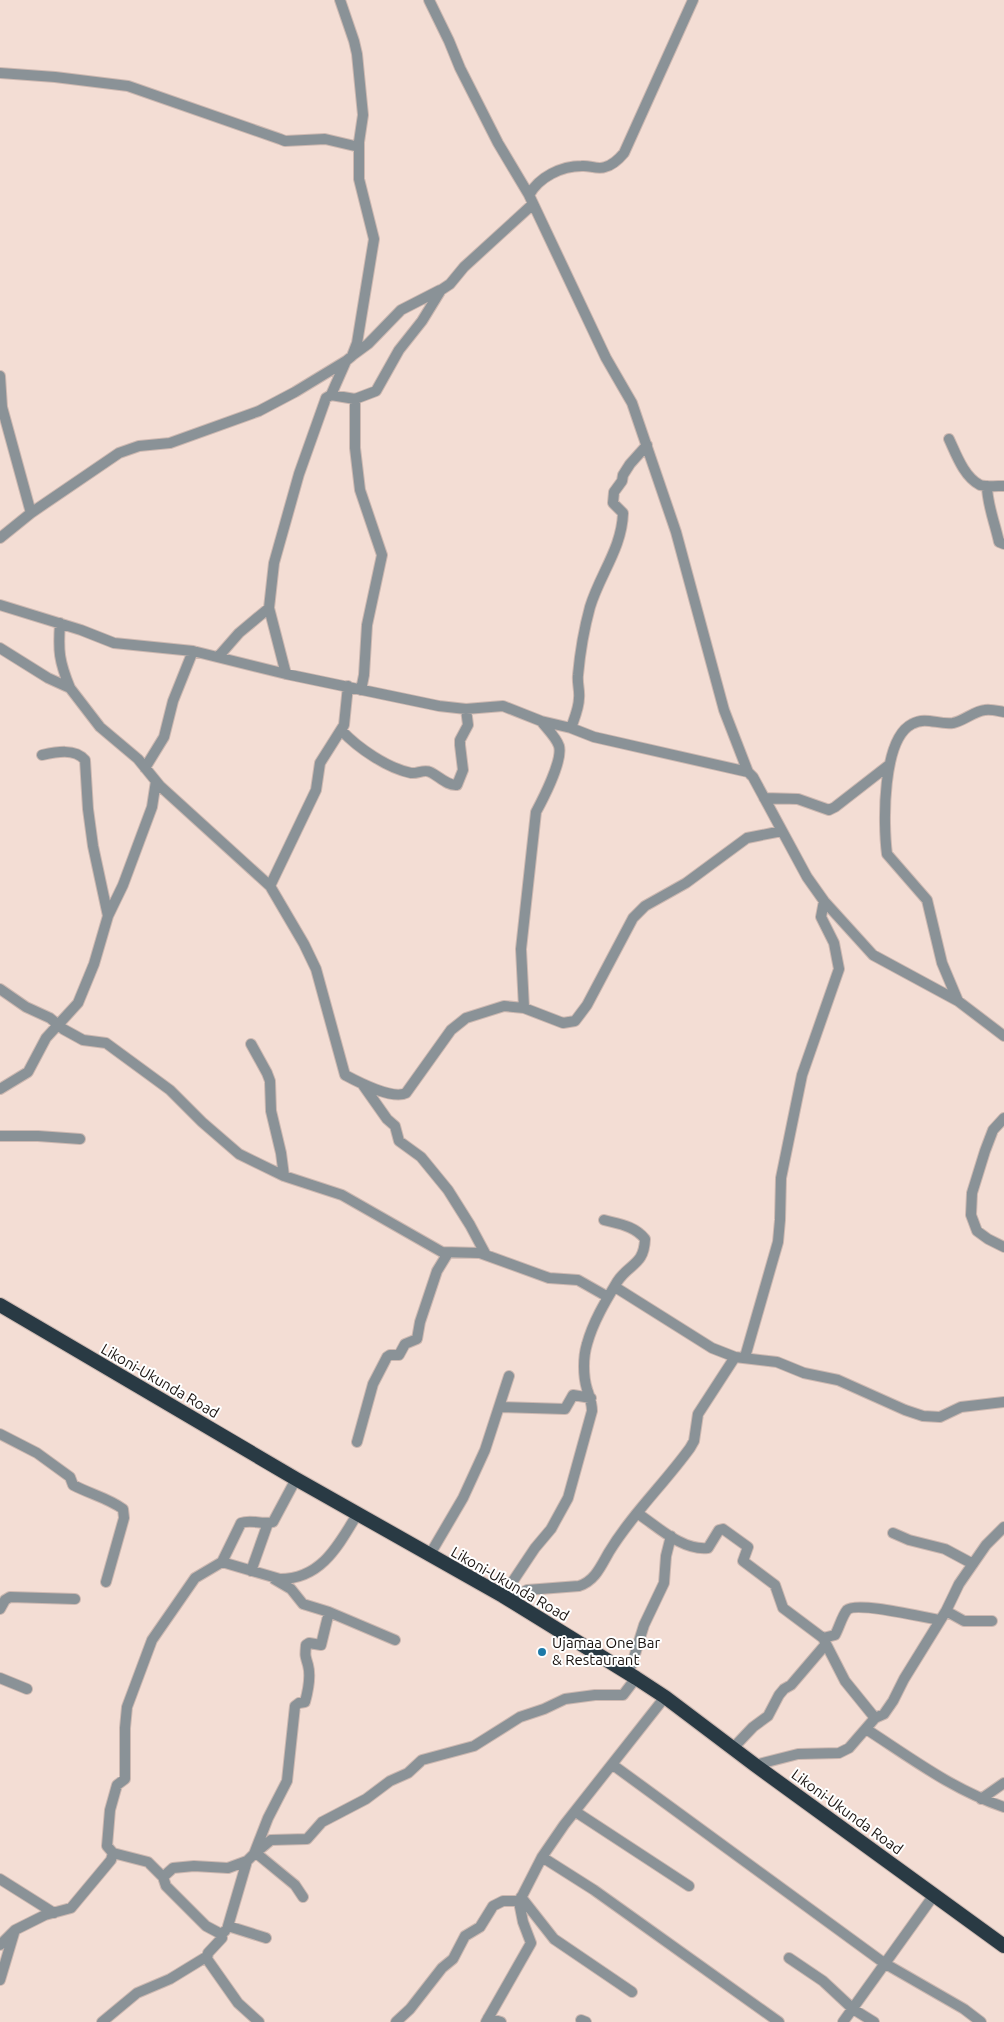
<svg xmlns="http://www.w3.org/2000/svg" width="1004" height="2022" font-family="Ubuntu,sans-serif">
<style>
.lines{fill:none;stroke-linecap:round;stroke-linejoin:round}
.minor-casing{stroke:#ccb8b1;stroke-width:12}
.highway-casing{stroke:#ccb8b1;stroke-width:16}
.minor{stroke:#8a9297;stroke-width:10}
.highway{stroke:#293a44;stroke-width:14}
.poi-dot{fill:#1e7aa8;stroke:#fff;stroke-width:2}
.labels{text-anchor:middle;stroke-width:4;stroke-linejoin:round;paint-order:stroke}
.street-label{font-size:15px;fill:#19120f;stroke:#fff}
.poi-label{font-size:15px;fill:#19120f;stroke:#fff;text-anchor:start}
</style>
<rect width="100%" height="100%" fill="#f3ddd4"/>
<g class="lines">
<defs>
<path id="minor" d="M 429,0 L 449,41 L 460,68 L 498,143 L 529,195 L 606,358 L 632,403 L 676,532 L 724,710 L 748,772 L 753,777 L 807,877 L 824,901 L 873,955 L 958,1001 L 1004,1036
M 0,73 L 55,77 L 128,86 L 280,139 L 285,141 L 325,139 L 359,147
M 529,195 C 539,177 561,166 582,166 C 589,165 598,170 605,167 C 613,165 619,159 624,153 L 693,0
M 353,355 L 368,344 L 401,310 L 440,290
M 0,376 L 2,407 L 31,513
M 331,395 L 346,361
M 355,399 L 355,448 L 360,490 L 382,555 L 367,625 L 364,675 L 361,690
M 949,439 C 956,454 964,477 980,485 C 987,487 997,486 1004,486
M 987,486 C 987,504 995,523 999,542 L 1004,544
M 0,538 L 31,513 L 119,453 L 139,446 L 170,443 L 259,411 L 295,392 L 346,361 L 352,356 L 357,343 L 374,239 L 359,179 L 359,142 L 363,115 L 357,54 L 354,41 L 340,0
M 0,605 L 81,630 L 114,643 L 193,651 L 286,674 L 439,706 L 466,709 L 503,706 L 541,721 L 571,728 L 594,737 L 748,772
M 60,623 C 58,651 59,661 70,688
M 0,648 L 48,678 L 70,688 L 100,727 L 138,759 L 160,786 L 270,886 L 304,944 L 316,969 L 345,1075 C 358,1082 393,1100 406,1093 L 451,1030 L 466,1018 L 504,1006 L 524,1008 L 563,1023 L 575,1021 L 587,1005 L 633,918 L 645,906 L 686,883 L 747,838 L 782,831
M 218,657 L 239,633 L 269,608
M 286,674 L 269,608 L 274,563 L 299,474 L 326,398 L 331,395 L 355,399 L 376,391 L 399,350 L 422,321 L 441,290 L 450,284 L 464,267 L 533,204
M 571,728 C 574,719 579,708 579,698 C 580,691 577,683 578,675 C 580,653 584,629 590,607 C 600,574 622,548 623,513 L 613,503 L 614,492 L 622,481 L 623,475 L 630,464 L 647,445
M 342,731 C 358,748 387,768 411,773 C 417,774 424,769 430,772 C 439,776 447,786 457,785 L 463,770 L 460,745 L 460,740 L 468,725 L 466,709
M 145,768 L 164,737 L 173,701 L 193,651
M 764,798 L 798,799 L 829,810 L 835,807 L 889,765
M 270,886 L 316,790 L 320,763 L 344,725 L 348,686
M 108,916 L 123,885 L 152,807 L 156,781
M 0,989 L 26,1007 L 50,1018 L 63,1029 L 83,1040 L 106,1043 L 170,1090 L 202,1122 L 239,1154 L 284,1176 L 342,1195 L 442,1252 L 480,1253 L 549,1278 L 578,1280 L 608,1297
M 958,1001 L 942,963 L 927,900 L 887,854 C 883,824 882,739 912,724 C 926,716 938,725 953,723 C 964,721 974,711 985,710 C 991,709 998,711 1004,712
M 524,1008 L 521,949 L 536,812 C 543,799 563,760 559,746 C 556,737 547,729 541,721
M 251,1044 L 267,1073 L 270,1081 L 271,1111 L 281,1153 L 284,1176
M 363,1085 L 387,1119 L 395,1126 L 399,1141 L 421,1157 L 448,1190 L 470,1225 L 486,1255
M 0,1089 L 28,1072 L 46,1038 L 78,1003 L 94,964 L 108,916 L 93,846 L 88,809 L 85,760 C 75,748 56,752 42,755
M 1004,1118 L 993,1130 L 985,1151 L 972,1193 L 971,1215 L 977,1231 L 988,1239 L 1004,1247
M 0,1136 L 38,1136 L 80,1139
M 615,1287 L 712,1348 L 735,1357 L 777,1362 L 804,1373 L 838,1380 L 905,1410 L 923,1416 L 940,1417 L 961,1407 L 1004,1402
M 745,1357 L 778,1242 L 780,1220 L 781,1178 L 802,1075 L 839,969 L 834,943 L 821,917 L 824,901
M 499,1407 L 565,1409 L 573,1395 L 591,1398
M 0,1434 L 37,1453 L 70,1477 L 73,1485 C 90,1494 108,1498 123,1509 L 124,1518 L 106,1582
M 357,1442 L 373,1384 L 387,1357 L 390,1355 L 399,1355 L 405,1344 L 417,1339 L 420,1322 L 437,1271 L 448,1253
M 637,1513 C 657,1526 682,1551 708,1548 L 719,1530 L 723,1529 L 748,1547 L 743,1561 L 775,1585 L 783,1608 L 823,1638 L 845,1681 L 875,1718
M 893,1533 L 909,1540 L 945,1549 L 973,1564
M 429,1556 L 463,1498 L 485,1450 L 509,1376
M 222,1562 L 280,1579 C 322,1579 339,1544 358,1513
M 251,1571 L 268,1523
M 274,1579 L 291,1589 L 303,1604 L 329,1612 L 395,1640
M 503,1596 L 535,1548 L 551,1529 L 568,1498 L 592,1411 C 592,1403 590,1398 587,1389 C 583,1376 583,1357 587,1344 C 593,1322 605,1302 617,1282 C 629,1263 644,1266 645,1239 C 635,1226 619,1224 604,1220
M 513,1603 L 519,1594 L 527,1590 L 579,1586 C 595,1581 601,1566 609,1552 C 632,1514 664,1484 690,1448 L 694,1441 L 698,1414 L 735,1357
M 0,1609 L 5,1600 L 10,1597 L 75,1599
M 946,1611 L 964,1621 L 992,1621
M 823,1638 L 835,1635 C 839,1628 842,1616 847,1610 C 857,1601 925,1618 940,1620
M 627,1673 L 632,1664 L 644,1625 L 664,1583 L 666,1556 L 671,1536
M 0,1678 L 27,1689
M 866,1729 C 911,1758 953,1790 1004,1807
M 734,1747 L 753,1727 L 768,1716 L 779,1695 L 784,1689 L 791,1685 L 826,1644
M 613,1765 L 884,1963 L 964,2009 L 981,2022
M 755,1765 L 798,1754 L 839,1753 L 849,1748 L 875,1718 L 884,1714 L 893,1701 L 904,1679 L 946,1611 L 959,1584 L 986,1545 L 1004,1527
M 981,1799 L 1004,1783
M 576,1812 L 689,1886
M 113,1853 L 148,1862 L 163,1877 L 166,1886 L 206,1926 L 221,1934
M 256,1853 L 295,1885 L 303,1897
M 254,1854 L 271,1840 L 307,1839 L 322,1822 L 366,1799 L 390,1781 L 408,1773 L 422,1760 L 474,1746 L 520,1717 L 544,1709 L 565,1699 L 595,1695 L 623,1695 L 636,1678
M 542,1857 L 594,1890 L 779,2022
M 163,1877 L 173,1868 L 194,1866 L 228,1868 L 247,1861
M 0,1879 L 54,1913
M 521,1897 L 554,1939 L 632,1992
M 225,1931 L 221,1934 L 222,1938 L 208,1953 L 207,1959 L 238,2003 L 259,2022
M 266,1938 L 228,1926 L 247,1861 L 254,1854 L 268,1818 L 287,1781 L 295,1706 L 299,1703 L 305,1702 C 308,1691 311,1676 308,1665 C 305,1655 305,1656 306,1645 L 309,1643 L 321,1645 L 329,1612
M 0,1945 L 15,1930 L 45,1915 L 71,1908 L 111,1860 L 113,1853 L 107,1846 L 110,1810 L 117,1785 L 125,1779 L 125,1728 L 127,1707 L 152,1640 L 195,1578 L 222,1562 L 241,1523 C 251,1519 262,1525 273,1522 L 296,1479
M 789,1958 L 823,1981 L 853,2009 L 874,2022
M 0,1980 L 14,1933
M 488,2018 L 501,2022
M 581,2020 L 586,2022
M 102,2022 L 137,1993 L 170,1979 L 206,1957
M 396,2022 L 410,2009 L 442,1968 L 453,1959 L 465,1936 L 480,1927 L 493,1906 L 503,1901 L 519,1901
M 486,2022 L 531,1943 L 523,1922 L 519,1902 L 542,1857 L 564,1825 L 665,1697
M 843,2022 L 934,1895"/>
<path id="highway" d="M 0,1305 L 296,1479 L 503,1596 L 636,1678 L 665,1697 L 755,1765 L 1004,1946"/>
</defs>
<use href="#minor" class="minor-casing"/>
<use href="#highway" class="highway-casing"/>
<use href="#minor" class="minor"/>
<use href="#highway" class="highway"/>
</g>
<circle class="poi-dot" cx="542" cy="1652" r="5"/>
<g class="labels">
<g class="street-label">
<text transform="translate(160 1381) rotate(30)" y="5">Likoni-Ukunda Road</text>
<text transform="translate(510 1584) rotate(30)" y="5">Likoni-Ukunda Road</text>
<text transform="translate(847 1812) rotate(36)" y="5">Likoni-Ukunda Road</text>
</g>
<g class="poi-label">
<text x="552" y="1648">Ujamaa One Bar<tspan x="552" dy="17">&amp; Restaurant</tspan></text>
</g>
</g>
</svg>
